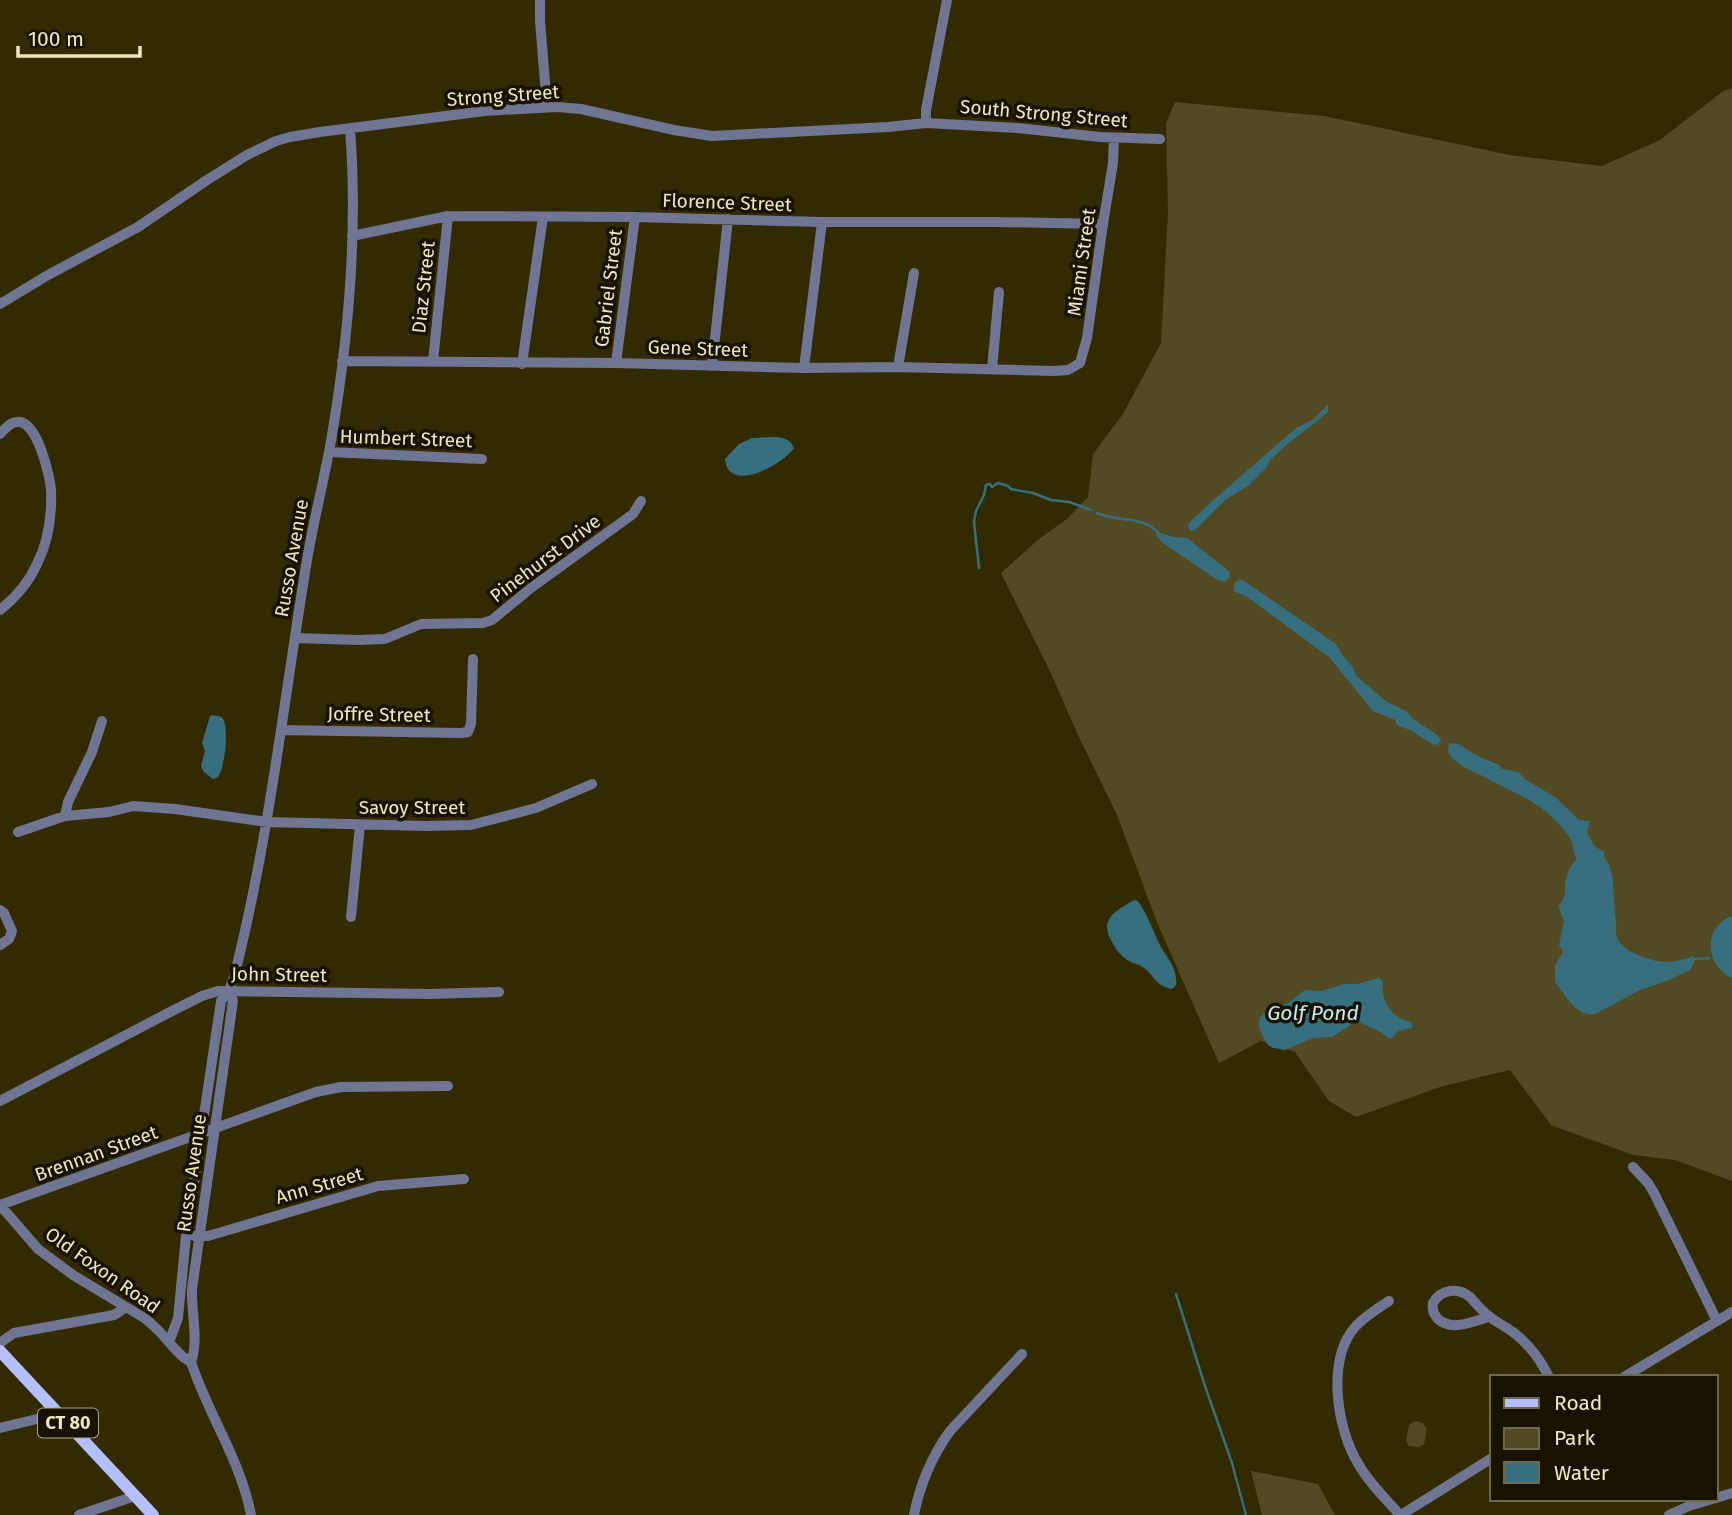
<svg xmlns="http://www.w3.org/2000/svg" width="1732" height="1515" font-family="'Fira Sans',sans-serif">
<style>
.green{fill:#524a22}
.water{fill:#386f7e}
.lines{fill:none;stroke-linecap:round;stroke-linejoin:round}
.stream{stroke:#386f7e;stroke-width:2.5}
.minor{stroke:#707593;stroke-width:10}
.major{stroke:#b6bffe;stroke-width:12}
.labels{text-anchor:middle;stroke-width:7;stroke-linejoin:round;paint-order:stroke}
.shield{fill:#181300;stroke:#aea886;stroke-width:2}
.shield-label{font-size:18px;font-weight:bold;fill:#efe8c0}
.street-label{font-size:19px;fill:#efe8c0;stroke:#181300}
.water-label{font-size:21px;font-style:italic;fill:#c9eaf4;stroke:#181300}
</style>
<rect width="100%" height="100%" fill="#332b00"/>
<path class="green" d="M 1732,88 L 1732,1181 L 1675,1160 L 1633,1155 L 1551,1125 L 1510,1070 L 1443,1086 L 1356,1117 L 1329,1101 L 1295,1052 L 1261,1041 L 1219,1063 L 1156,920 L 1117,815 L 1078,735 L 1049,669 L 1001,573 L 1039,539 L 1067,519 L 1088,497 L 1093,454 L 1123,414 L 1161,343 L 1168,212 L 1166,123 L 1175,102 L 1324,116 L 1510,155 L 1602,166 L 1660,140 L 1722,92 Z
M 1415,1421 L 1423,1423 L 1427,1429 L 1424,1444 L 1419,1447 L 1409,1446 L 1406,1441 L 1409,1425 Z
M 1251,1471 L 1318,1484 L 1335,1515 L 1262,1515 Z"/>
<path class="water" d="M 1327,405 L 1328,406 L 1328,412 L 1284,447 L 1270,460 L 1266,468 L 1249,485 L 1225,500 L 1195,530 L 1192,531 L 1188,528 L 1189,523 L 1211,502 L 1296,428 L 1314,419 Z
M 752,438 C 767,438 788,432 794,448 C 784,464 728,495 725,459 L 739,444 Z
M 1158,532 L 1173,537 L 1187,538 L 1229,571 L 1230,577 L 1224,582 L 1216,579 L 1163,543 L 1156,535 Z
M 1240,580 L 1244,581 L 1336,644 L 1343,656 L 1353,667 L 1356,676 L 1360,679 L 1387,702 L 1406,711 L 1412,718 L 1437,735 L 1441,739 L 1439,743 L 1434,745 L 1410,730 L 1397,725 L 1395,720 L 1373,711 L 1329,657 L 1247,597 L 1234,591 L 1234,586 L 1235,582 Z
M 212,715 C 216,716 220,715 223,719 C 229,726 225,769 218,777 C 217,778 215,778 213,779 L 204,772 L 201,766 L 205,751 L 202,743 L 210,716 Z
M 1449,743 L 1458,744 L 1478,756 L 1499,765 L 1502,769 L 1518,772 L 1526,780 L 1555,797 L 1579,820 L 1590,821 L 1587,832 L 1594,846 L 1604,852 C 1604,859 1607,860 1610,867 C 1611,871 1613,878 1613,883 C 1614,896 1614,908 1616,921 C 1617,926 1615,931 1617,937 C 1620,946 1628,950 1636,954 C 1658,964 1671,964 1694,956 L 1694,963 L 1690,970 L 1667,981 L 1642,989 L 1597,1013 C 1578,1020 1565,995 1555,982 L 1555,965 L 1563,952 L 1559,945 L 1564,921 L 1558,906 C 1568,896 1563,891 1566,879 C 1568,870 1572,864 1577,858 C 1572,852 1574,849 1572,843 C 1570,834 1552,816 1544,810 C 1530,799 1509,790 1492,781 C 1477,772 1458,768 1448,752 Z
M 1134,900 L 1138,901 C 1147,914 1152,928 1159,943 C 1164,954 1176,966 1176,979 C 1177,985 1176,985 1172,989 C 1154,986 1154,973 1141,966 C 1140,965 1132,963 1131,962 C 1122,958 1116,950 1112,942 C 1098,919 1116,911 1134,900 Z
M 1732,916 L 1732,978 C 1706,967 1701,927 1732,916 Z
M 1379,978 L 1383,981 C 1383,985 1382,989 1383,993 C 1385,1008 1397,1019 1411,1022 L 1413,1026 L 1412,1028 L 1398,1031 L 1392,1038 L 1389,1038 L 1377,1030 L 1361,1023 L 1355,1022 L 1332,1037 L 1313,1038 L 1285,1050 C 1269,1046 1269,1051 1261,1032 C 1252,1012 1273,1010 1286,1004 C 1293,1001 1298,994 1305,990 L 1322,991 L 1344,984 L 1357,984 Z"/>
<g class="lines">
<path class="stream" d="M 1097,513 C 1117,522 1139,515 1158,532
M 979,568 L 974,522 L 976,511 L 984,495 L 986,485 L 990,484 L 992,487 L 998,483 L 1008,486 L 1011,489 L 1033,493 L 1051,500 L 1069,502 L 1091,510
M 1695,959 L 1709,958
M 1176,1294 L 1205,1386 L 1232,1463 L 1246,1515"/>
<path class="minor" d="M 540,0 L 540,21 L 547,107
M 926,123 L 926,110 L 947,0
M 352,236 L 448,216 L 635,217 L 822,222 L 996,222 L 1103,224
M 0,304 L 48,275 L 138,227 L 207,180 L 247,155 L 276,141 L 290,137 L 320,132 L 485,111 L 557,107 L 581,109 L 674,130 L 712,136 L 888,127 L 926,123 L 1018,128 L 1100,137 L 1160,139
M 342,361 L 616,363 L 804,368 L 898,367 L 1054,371 L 1068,370 L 1080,363 L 1087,338 L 1103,224 L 1113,163 L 1114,138
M 433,361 L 448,216
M 616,363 L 635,217
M 522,364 L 543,217
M 712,366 L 728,219
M 898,367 L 914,273
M 804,368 L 822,222
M 992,369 L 999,292
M 0,434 C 5,429 10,422 17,422 C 37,419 50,476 51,490 C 52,515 48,542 37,564 C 29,582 15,598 0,610
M 329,452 L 482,459
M 295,638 L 359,640 L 385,639 L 421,624 L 483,623 L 492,620 L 531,588 L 633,514 L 641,501
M 281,730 L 461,733 L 468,732 L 471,724 L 473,659
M 65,816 L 68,802 L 92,752 L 102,721
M 18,832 L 65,816 L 109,812 L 133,806 L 175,809 L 267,822 L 426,826 L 471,825 L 536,808 L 592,784
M 0,910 L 4,913 L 12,931 L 9,939 L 0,945
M 351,917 L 360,825
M 0,1101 L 172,1011 L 202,996 L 218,991 L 430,994 L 499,992
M 1633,1167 L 1648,1183 L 1654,1193 L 1717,1321
M 0,1205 L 316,1092 L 341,1087 L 448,1086
M 0,1205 L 38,1249 L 73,1275 L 146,1319 L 159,1331 L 175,1349 L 183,1357 L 191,1362 C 208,1414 241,1461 251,1515
M 194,1236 L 208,1236 L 378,1186 L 464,1179
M 1389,1301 C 1377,1309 1365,1316 1355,1327 C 1326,1361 1337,1430 1359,1465 C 1369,1483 1386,1499 1400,1515
M 1489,1317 C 1473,1321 1452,1332 1438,1319 C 1433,1313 1432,1310 1433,1303 C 1441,1289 1458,1287 1470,1297 C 1476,1303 1481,1311 1489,1316 C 1494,1321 1501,1324 1507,1328 C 1526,1340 1539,1357 1549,1377
M 167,1340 L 171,1337 L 178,1318 L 186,1236 L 221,1001 L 229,990 L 234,977 C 269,840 284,699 307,560 C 314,518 325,477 332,435 C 349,334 358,231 350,129
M 0,1343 L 14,1333 L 114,1315 L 126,1307
M 191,1362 C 199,1341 191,1312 192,1289 L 233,1001 L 229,990
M 1624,1377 L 1732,1312
M 0,1428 L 41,1418 L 54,1409
M 1716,1498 L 1732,1493
M 79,1515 L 135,1496
M 914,1515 C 920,1484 932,1456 950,1431 L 1022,1354
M 1401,1515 L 1492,1458
M 1669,1515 L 1689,1506 L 1712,1499"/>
<path class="major" d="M 0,1351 L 153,1515"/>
</g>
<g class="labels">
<rect class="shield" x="38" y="1408.5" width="60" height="29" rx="5"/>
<g class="shield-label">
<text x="68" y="1429">CT 80</text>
</g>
<g class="street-label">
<text transform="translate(503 95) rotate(-4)" y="7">Strong Street</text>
<text transform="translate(1044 113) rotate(5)" y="7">South Strong Street</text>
<text transform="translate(727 202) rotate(2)" y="7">Florence Street</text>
<text transform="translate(1081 262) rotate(-82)" y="7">Miami Street</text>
<text transform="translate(423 287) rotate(-84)" y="7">Diaz Street</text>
<text transform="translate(608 288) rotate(-83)" y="7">Gabriel Street</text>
<text transform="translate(698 348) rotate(2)" y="7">Gene Street</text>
<text transform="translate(406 438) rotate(2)" y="7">Humbert Street</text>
<text transform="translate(291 558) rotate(-80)" y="7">Russo Avenue</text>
<text transform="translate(545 558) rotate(-37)" y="7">Pinehurst Drive</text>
<text transform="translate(379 714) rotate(1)" y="7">Joffre Street</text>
<text x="412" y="814">Savoy Street</text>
<text transform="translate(279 974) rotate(1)" y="7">John Street</text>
<text transform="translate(96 1153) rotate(-20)" y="7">Brennan Street</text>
<text transform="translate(191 1173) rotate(-82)" y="7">Russo Avenue</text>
<text transform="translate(319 1185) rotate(-16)" y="7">Ann Street</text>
<text transform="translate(103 1270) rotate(35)" y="7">Old Foxon Road</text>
</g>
<g class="water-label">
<text x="1313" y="1020">Golf Pond</text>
</g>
</g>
<rect x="1490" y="1375" width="228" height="126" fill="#181300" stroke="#6e684d" stroke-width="2"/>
<rect x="1504" y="1398" width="35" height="10" fill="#b6bffe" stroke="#6e684d" stroke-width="2"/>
<text x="1554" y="1410" font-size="21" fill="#efe8c0">Road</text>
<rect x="1504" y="1428" width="35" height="21" fill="#524a22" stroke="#6e684d" stroke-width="2"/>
<text x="1554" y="1445" font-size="21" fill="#efe8c0">Park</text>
<rect x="1504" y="1462" width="35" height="21" fill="#386f7e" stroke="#6e684d" stroke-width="2"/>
<text x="1554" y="1480" font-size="21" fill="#efe8c0">Water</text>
<path d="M18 46v10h122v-10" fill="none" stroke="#efe8c0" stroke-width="3.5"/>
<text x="28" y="46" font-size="21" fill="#efe8c0" stroke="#181300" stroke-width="5" paint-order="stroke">100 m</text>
</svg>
